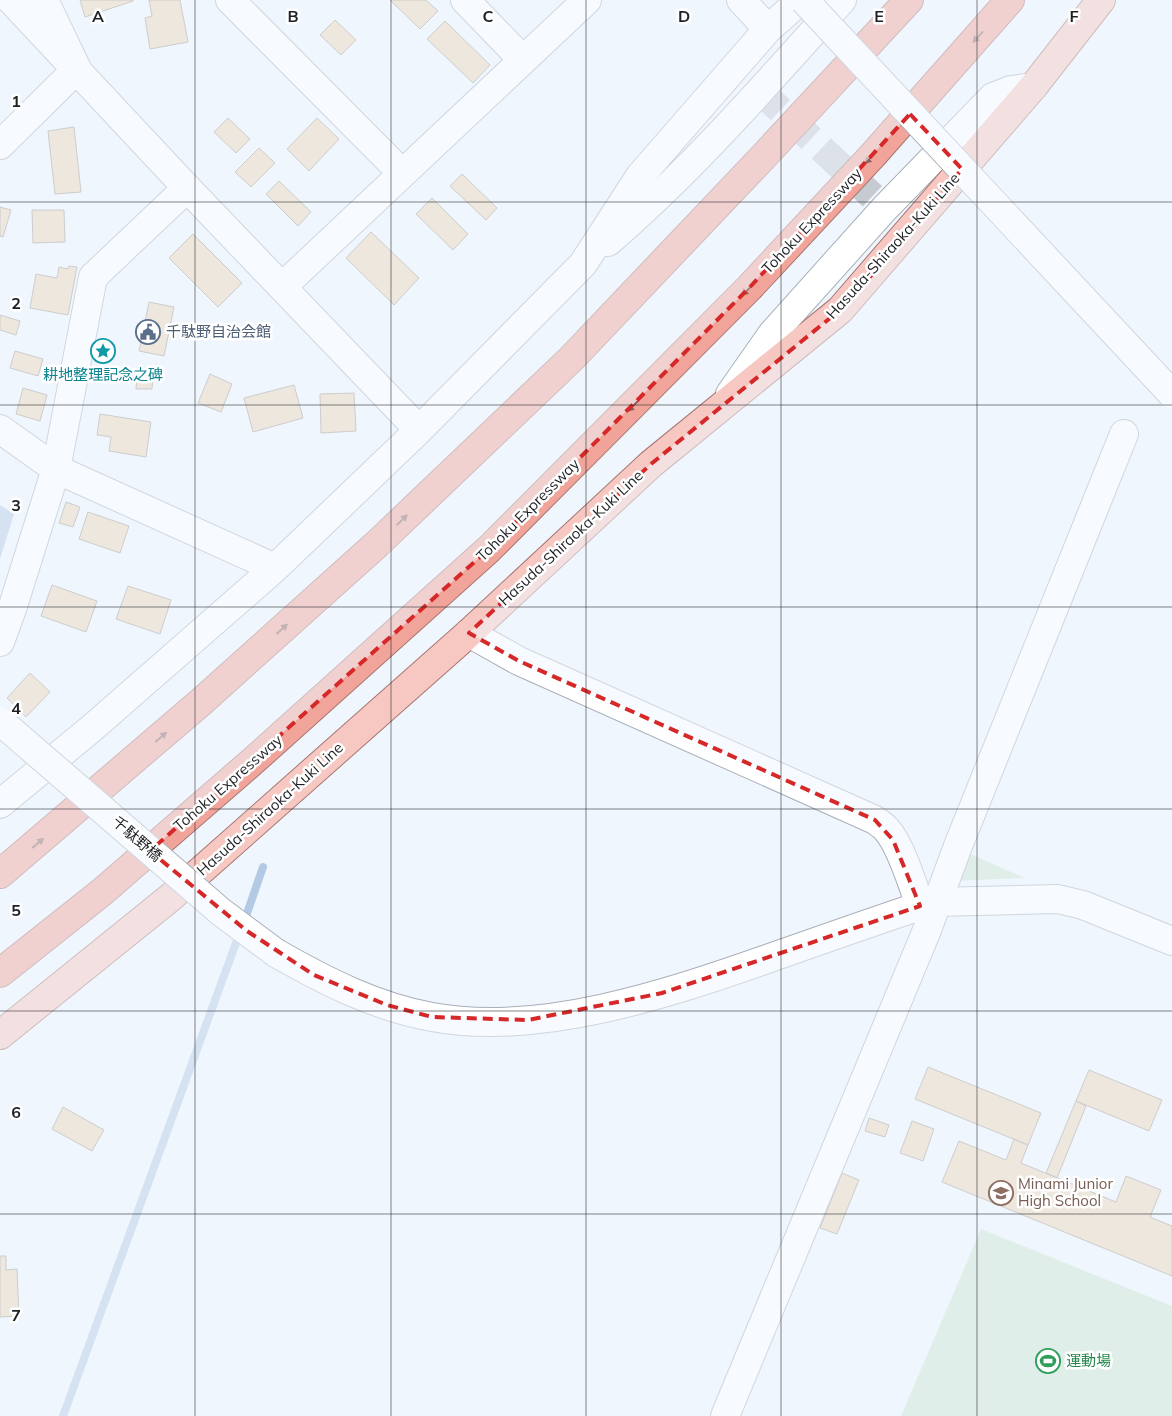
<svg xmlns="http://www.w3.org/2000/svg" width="1172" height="1416" font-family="Mulish,'Noto Sans JP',sans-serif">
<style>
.green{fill:#cde5d3}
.water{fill:#b3cae4}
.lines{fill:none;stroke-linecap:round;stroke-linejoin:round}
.stream{stroke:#b3cae4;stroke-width:8}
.building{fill:#e8d4b7;stroke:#a19b92}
.minor-tunnel{stroke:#c6cbd2;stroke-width:28;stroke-dasharray:28 14;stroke-linecap:butt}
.minor-casing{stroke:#a9b0b9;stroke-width:30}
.major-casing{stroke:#a77671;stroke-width:30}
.highway-casing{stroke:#a77671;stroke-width:30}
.minor{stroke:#fff;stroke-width:28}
.major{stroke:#f7c8c2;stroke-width:28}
.highway{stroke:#f1a49a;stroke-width:28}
.minor-bridge-casing{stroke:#a9b0b9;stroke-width:30;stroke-linecap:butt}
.minor-bridge{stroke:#fff;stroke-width:28}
.oneway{fill:#88625f}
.marked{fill:none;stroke:#d62828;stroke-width:4;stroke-dasharray:10 6;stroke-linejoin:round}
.grid{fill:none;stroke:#1e2024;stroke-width:1;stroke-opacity:0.55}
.labels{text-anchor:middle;stroke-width:5;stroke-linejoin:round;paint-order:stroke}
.street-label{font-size:15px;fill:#1e2024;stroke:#fff}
.service-label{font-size:15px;fill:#4e5e75;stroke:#fff;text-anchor:start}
.culture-label{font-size:15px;fill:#0d838f;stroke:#fff}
.education-label{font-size:15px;fill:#785e54;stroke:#fff;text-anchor:start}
.leisure-label{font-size:15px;fill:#27864d;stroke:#fff;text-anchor:start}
.grid-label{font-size:16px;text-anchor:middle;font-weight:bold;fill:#1e2024;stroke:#fff;stroke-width:5;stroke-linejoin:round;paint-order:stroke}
</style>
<rect width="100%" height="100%" fill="#f0f6fe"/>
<path class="green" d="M 965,854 L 973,855 L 1025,878 L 955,881 Z
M 981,1229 L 1172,1306 L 1172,1416 L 901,1416 Z"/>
<path class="water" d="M 0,505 L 14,514 L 0,559 Z"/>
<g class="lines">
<path class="stream" d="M 244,922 L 263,867
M 63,1416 L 240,932"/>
</g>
<path class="building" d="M 80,0 L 133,0 L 133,1 L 85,17 Z
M 149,0 L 180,0 L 188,42 L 150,49 L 145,18 L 152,16 Z
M 390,0 L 426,0 L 438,11 L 420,29 Z
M 335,20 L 356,40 L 341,55 L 320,35 Z
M 445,21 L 490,65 L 473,83 L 427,39 Z
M 228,118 L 250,139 L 236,153 L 214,132 Z
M 317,118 L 339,139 L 309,171 L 287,149 Z
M 74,127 L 81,192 L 55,194 L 48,131 Z
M 259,148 L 275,163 L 251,187 L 235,172 Z
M 462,174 L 497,208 L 486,220 L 450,186 Z
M 279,181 L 311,212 L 298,226 L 266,194 Z
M 432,198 L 468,234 L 453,250 L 416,214 Z
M 0,207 L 11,210 L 3,237 L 0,236 Z
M 32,210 L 64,210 L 65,242 L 33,243 Z
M 371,232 L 419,278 L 394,305 L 346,258 Z
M 193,234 L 242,283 L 218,307 L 169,258 Z
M 69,266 L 77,267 L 68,315 L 30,308 L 36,274 L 57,278 L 59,267 L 68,269 Z
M 149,302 L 174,307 L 164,356 L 139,351 Z
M 0,315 L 20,321 L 16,335 L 0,330 Z
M 15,351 L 43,359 L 38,376 L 10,368 Z
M 210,374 L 232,384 L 221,412 L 198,403 Z
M 137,377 L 153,377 L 152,389 L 136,389 Z
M 294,385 L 303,418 L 253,432 L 244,398 Z
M 23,388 L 47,395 L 40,421 L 16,414 Z
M 354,393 L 356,431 L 321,433 L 320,394 Z
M 100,414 L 151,422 L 146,457 L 109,451 L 111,437 L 97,435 Z
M 66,502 L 80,507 L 73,527 L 59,523 Z
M 88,512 L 129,526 L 120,553 L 79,539 Z
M 52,585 L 97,601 L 86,632 L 41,616 Z
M 128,586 L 171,600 L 160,634 L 116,619 Z
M 30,673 L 50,692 L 26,717 L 7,698 Z
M 928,1067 L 1041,1113 L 1028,1145 L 915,1099 Z
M 1089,1070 L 1162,1100 L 1149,1131 L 1076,1101 Z
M 1076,1101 L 1086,1106 L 1057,1178 L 1046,1173 Z
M 63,1107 L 104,1130 L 92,1151 L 52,1129 Z
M 869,1118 L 889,1125 L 885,1137 L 865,1131 Z
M 912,1121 L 934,1129 L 923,1161 L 900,1153 Z
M 1014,1139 L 1028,1145 L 1021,1163 L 1116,1202 L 1126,1176 L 1161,1190 L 1150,1217 L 1172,1226 L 1172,1276 L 942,1182 L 959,1141 L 1006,1160 Z
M 842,1173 L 859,1180 L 837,1234 L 820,1228 Z
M 0,1256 L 6,1256 L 6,1270 L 17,1269 L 19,1316 L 0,1317 Z"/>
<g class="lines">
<path class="minor-tunnel" d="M 760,91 L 885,208"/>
<defs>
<path id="minor" d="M 11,0 L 187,188 L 419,430
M 230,0 L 402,173
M 465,0 L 523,60
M 741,0 L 768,29
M 0,145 L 77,69 L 44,0
M 608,242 C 693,169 767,83 842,0
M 282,287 L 587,0
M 730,394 L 772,334 L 885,208 L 993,97 L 1011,90 L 1033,87
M 0,429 L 56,469 L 275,568
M 469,633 L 519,661 L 875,820 C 879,823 884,826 887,830 C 901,846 913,885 920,906
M 0,642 L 12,609 L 56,469 L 93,277 L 187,188
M 0,804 L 92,728 L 275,568 L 419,430 L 583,264 L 640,176 L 768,29 L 801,0
M 276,953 C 325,981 376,1007 432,1017 C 539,1037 667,994 767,959 C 818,941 869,923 920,906 L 937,902 L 1058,899 L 1083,905 L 1172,941
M 725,1416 L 927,930 L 958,846 L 1124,434"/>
<path id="major" d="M 0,1035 L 171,897 L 469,633 L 651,464 L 840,310 L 1033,87 L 1101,0"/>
<path id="highway" d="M 0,874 L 201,702 L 377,544 L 572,358 L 764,156 L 909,0
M 0,973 L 102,892 L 253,761 L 489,549 L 750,287 L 873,155 L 1010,0"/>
</defs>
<use href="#minor" class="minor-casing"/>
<use href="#major" class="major-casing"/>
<use href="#highway" class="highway-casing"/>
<use href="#minor" class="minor"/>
<use href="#major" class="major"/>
<use href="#highway" class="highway"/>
<defs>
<path id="minor-bridge" d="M 804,0 L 1172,394
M 0,721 L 221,912 L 276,953"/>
</defs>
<use href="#minor-bridge" class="minor-bridge-casing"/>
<use href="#minor-bridge" class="minor-bridge"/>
</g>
<defs><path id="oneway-solid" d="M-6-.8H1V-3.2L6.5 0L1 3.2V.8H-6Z" transform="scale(1.25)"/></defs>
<g class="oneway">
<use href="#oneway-solid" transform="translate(978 37) rotate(132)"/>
<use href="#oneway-solid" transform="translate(870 158) rotate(133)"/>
<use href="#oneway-solid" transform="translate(747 290) rotate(134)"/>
<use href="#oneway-solid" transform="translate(633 406) rotate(135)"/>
<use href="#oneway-solid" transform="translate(402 520) rotate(-44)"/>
<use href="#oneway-solid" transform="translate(282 629) rotate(-42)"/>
<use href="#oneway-solid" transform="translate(161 737) rotate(-41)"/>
<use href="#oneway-solid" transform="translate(38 843) rotate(-41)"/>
</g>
<path d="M0 0H1172V1416H0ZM 910,114 L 962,169 L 888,257 L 840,310 L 651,464 L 469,633 L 519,661 L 875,820 L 893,840 L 920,906 L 662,993 L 528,1020 L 432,1017 L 387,1005 L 314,975 L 247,931 L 150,851 L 489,549 L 750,287 Z" fill="#f0f6fe" fill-opacity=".55" fill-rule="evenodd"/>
<path class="marked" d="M 910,114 L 962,169 L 888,257 L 840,310 L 651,464 L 469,633 L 519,661 L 875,820 L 893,840 L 920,906 L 662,993 L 528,1020 L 432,1017 L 387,1005 L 314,975 L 247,931 L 150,851 L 489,549 L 750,287 Z"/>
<path class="grid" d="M 195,0 L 195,1416M 391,0 L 391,1416M 586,0 L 586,1416M 781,0 L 781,1416M 977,0 L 977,1416M 0,202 L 1172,202M 0,405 L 1172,405M 0,607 L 1172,607M 0,809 L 1172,809M 0,1011 L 1172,1011M 0,1214 L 1172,1214"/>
<defs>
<symbol id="civic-ring" viewBox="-11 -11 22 22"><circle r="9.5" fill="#fff" stroke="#5c6f8a" stroke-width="1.5"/><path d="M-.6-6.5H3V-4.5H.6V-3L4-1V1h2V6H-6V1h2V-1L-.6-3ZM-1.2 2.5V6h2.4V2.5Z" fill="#5c6f8a"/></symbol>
<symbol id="sight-ring" viewBox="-11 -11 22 22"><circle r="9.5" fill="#fff" stroke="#0f9aa8" stroke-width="1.5"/><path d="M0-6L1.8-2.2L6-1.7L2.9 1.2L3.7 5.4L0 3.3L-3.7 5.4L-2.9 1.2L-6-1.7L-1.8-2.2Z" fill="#0f9aa8"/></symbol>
<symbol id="school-ring" viewBox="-11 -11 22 22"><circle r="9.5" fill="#fff" stroke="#8d6e63" stroke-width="1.5"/><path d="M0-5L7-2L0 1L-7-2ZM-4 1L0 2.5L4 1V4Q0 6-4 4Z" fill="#8d6e63"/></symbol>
<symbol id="stadium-ring" viewBox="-11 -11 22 22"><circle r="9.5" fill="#fff" stroke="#2e9e5b" stroke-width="1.5"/><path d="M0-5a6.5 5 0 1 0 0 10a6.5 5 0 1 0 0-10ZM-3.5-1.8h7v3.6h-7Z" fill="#2e9e5b"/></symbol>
</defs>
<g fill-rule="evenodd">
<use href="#civic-ring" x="134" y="318" width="28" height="28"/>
<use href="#sight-ring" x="89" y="337" width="28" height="28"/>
<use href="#school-ring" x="987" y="1179" width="28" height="28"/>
<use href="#stadium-ring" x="1034" y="1347" width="28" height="28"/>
</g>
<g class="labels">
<g class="street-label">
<text transform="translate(812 221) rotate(-47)" y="5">Tohoku Expressway</text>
<text transform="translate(893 246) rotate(-48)" y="5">Hasuda-Shiraoka-Kuki Line</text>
<text transform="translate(528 510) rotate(-45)" y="5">Tohoku Expressway</text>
<text transform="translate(571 538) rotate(-43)" y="5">Hasuda-Shiraoka-Kuki Line</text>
<text transform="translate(228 783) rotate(-41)" y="5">Tohoku Expressway</text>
<text transform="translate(270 809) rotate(-42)" y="5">Hasuda-Shiraoka-Kuki Line</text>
<text transform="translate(137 839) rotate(41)" y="5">千駄野橋</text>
</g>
<g class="service-label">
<text x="166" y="337">千駄野自治会館</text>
</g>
<g class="culture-label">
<text x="103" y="380">耕地整理記念之碑</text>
</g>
<g class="education-label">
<text x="1018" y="1189">Minami Junior<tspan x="1018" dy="17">High School</tspan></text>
</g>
<g class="leisure-label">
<text x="1066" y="1366">運動場</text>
</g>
</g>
<g class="grid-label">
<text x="98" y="22">A</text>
<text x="293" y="22">B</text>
<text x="488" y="22">C</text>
<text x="684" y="22">D</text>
<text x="879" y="22">E</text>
<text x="1074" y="22">F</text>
<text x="16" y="107">1</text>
<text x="16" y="309">2</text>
<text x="16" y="511">3</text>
<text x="16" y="714">4</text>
<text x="16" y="916">5</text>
<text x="16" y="1118">6</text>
<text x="16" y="1321">7</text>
</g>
</svg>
